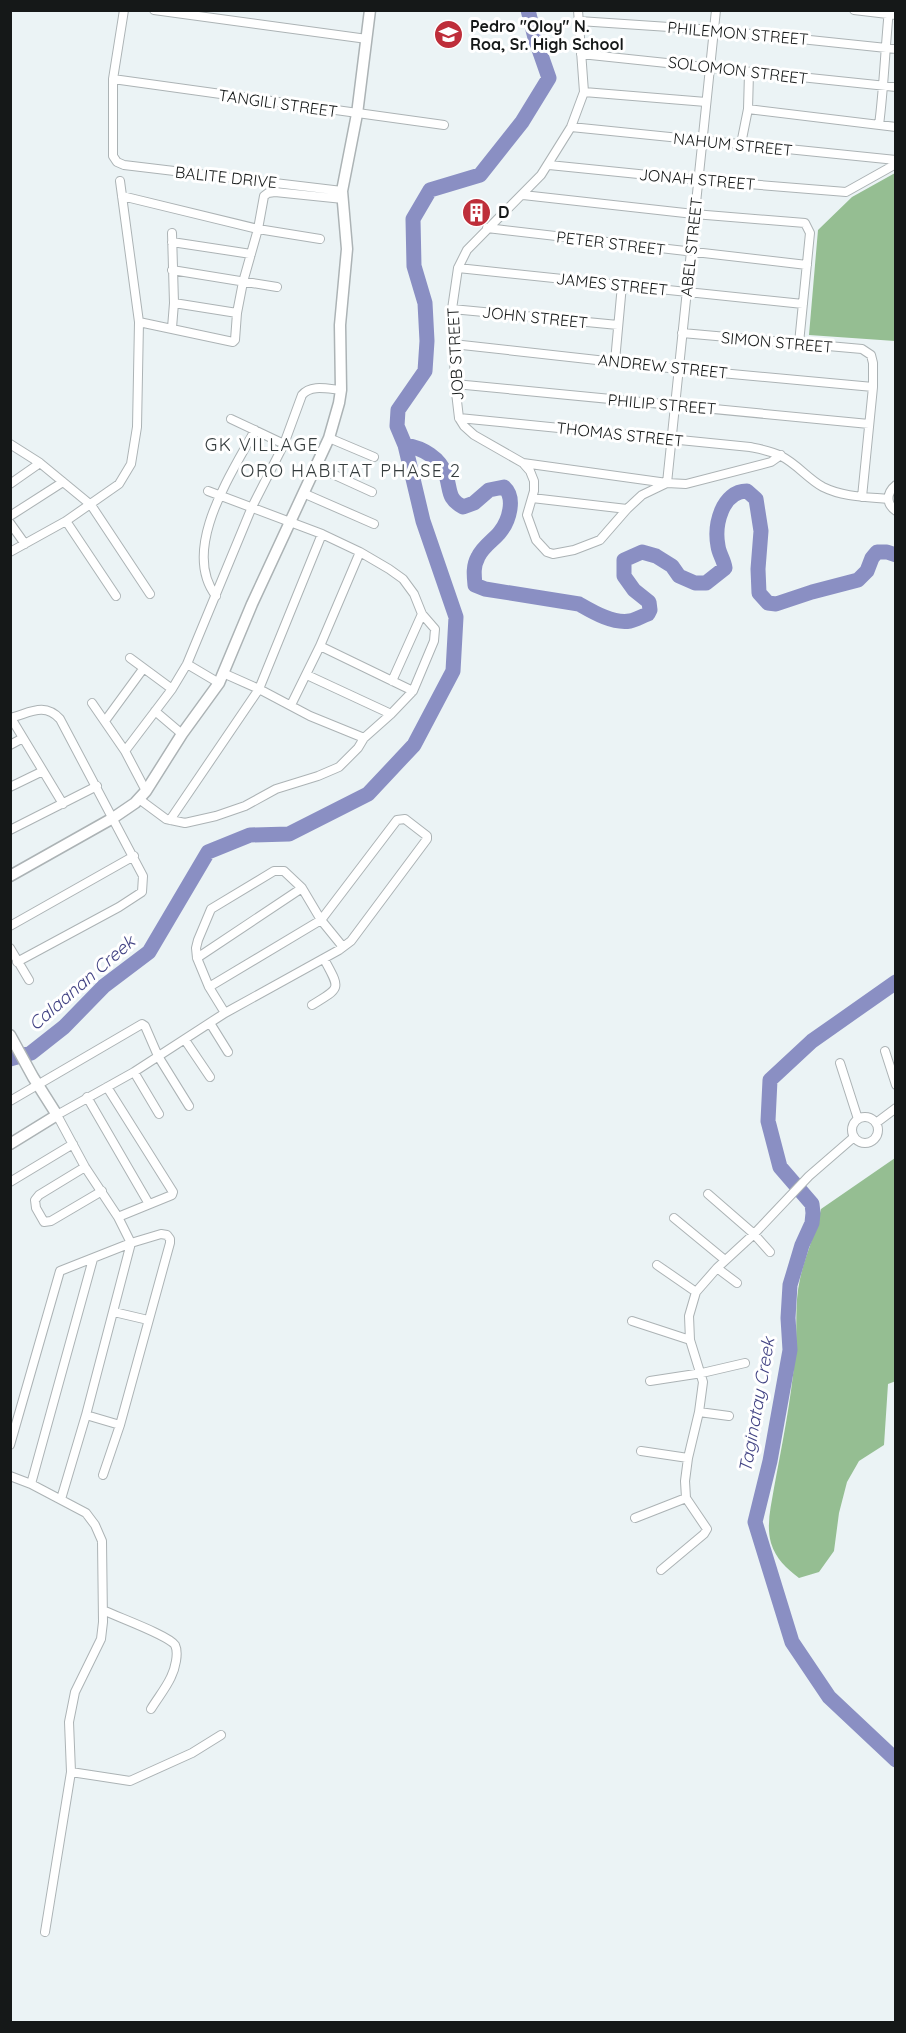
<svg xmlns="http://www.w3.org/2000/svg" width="906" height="2033" font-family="Quicksand,sans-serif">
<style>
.forest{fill:#95be92}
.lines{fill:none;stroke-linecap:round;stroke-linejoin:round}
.river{stroke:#8a8fc3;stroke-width:15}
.minor-casing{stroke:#acb3b5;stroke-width:10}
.tertiary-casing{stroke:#acb3b5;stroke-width:13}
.minor{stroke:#fff;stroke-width:8}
.tertiary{stroke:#fff;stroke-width:10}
.labels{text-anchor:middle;stroke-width:6;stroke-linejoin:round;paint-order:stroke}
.poi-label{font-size:16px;font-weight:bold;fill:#151818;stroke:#fff;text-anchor:start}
.street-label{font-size:16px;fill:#151818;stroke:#fff}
.neighbourhood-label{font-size:18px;letter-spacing:1.5px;fill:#363d3e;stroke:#fff}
.water-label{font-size:18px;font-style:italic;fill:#424384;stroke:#fff}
</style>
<rect width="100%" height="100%" fill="#ebf3f5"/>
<path class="forest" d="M 895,173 L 895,341 L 809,335 L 818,230 L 852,197 Z
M 895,1158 L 896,1381 L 888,1384 L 884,1445 L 859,1461 L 847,1482 L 839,1513 L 834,1551 L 819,1572 L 799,1578 C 786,1568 776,1559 771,1543 C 766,1525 771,1506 774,1488 C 782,1445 791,1401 795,1356 C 798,1330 794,1305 800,1279 C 805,1255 816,1233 821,1209 Z"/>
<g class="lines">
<path class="river" d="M 405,445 C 423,448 440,458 446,475 C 451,491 447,498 463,507 L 474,503 L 489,490 L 504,487 C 516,498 509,521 500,532 C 494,540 483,546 478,557 C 473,566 474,575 475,585 L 485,589 L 579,604 C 593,612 613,624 630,621 C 636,620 642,616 648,614 L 650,610 L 649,602 L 634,590 L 624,576 L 624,560 L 642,552 L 656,556 L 672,566 L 679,576 L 695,583 L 706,583 L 725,568 C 724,560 719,554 718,546 C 714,525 722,491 747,491 L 756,499 L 761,531 L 758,569 L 759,593 L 768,603 L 776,604 L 812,592 L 858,580 L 867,571 L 872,558 L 877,552 L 887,552 L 896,555
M 896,982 L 812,1041 L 770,1080 L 768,1121 L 780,1167 L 812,1204 L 813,1213 L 812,1223 L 802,1245 L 790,1285 L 788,1318 L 790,1350 L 770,1461 L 755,1522 L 792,1642 L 829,1697 L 896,1760
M 10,1059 L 31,1053 L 64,1027 L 104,986 L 149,952 L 208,852 L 250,835 L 289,834 L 368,794 L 414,745 L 453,671 L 456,617 L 423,521 L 405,445 L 397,426 L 398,410 L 425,371 L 427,341 L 425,303 L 414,266 L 413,219 L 430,190 L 480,175 L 522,122 L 549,78 L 535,38 L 528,10"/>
<defs>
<path id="minor" d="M 124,10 L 113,79 L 113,156 L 117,162 L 124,165 L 342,191
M 154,10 L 367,39
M 578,10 L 584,92 L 571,127 L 541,175 L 467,250 L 458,268 L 452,309 L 455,384 L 459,418 L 464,426 L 474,435 L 523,463 L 530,471 L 534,481 L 534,491 L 527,515 L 536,540 L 547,552 L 553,554 L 574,550 L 600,540 L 627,509 L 642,495 L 667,483
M 854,10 L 896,15
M 579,21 L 714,30 L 896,49
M 581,54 L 896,87
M 113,79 L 444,125
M 584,92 L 706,102
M 748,109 L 896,127
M 879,125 C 884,87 885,49 889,10
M 571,127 L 896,160
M 741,144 L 748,109 L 749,73
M 549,165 L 698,180 L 846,192 L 896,164
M 523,195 L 694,214 L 805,223 L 810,233 L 799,343
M 122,196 L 258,229 L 320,239
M 487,228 L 807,265
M 172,242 L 251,254
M 458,268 L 803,304
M 172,270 L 277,287
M 174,303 L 237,313
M 452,309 L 618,325
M 139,322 L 233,342 L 235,340 L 237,313 L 243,282 L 258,229 L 264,196 L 268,193 L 275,192 L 343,199
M 172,328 L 174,303 L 172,233
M 682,333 L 862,349 L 871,355 L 873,363 L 873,387 L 862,497
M 453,344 L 678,369 L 873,387
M 615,361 L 622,285
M 455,384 L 869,424
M 459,418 L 750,447 C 760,449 772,451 781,456 C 797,464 808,479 823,487 C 843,497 866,497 888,499
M 231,419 L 284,444
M 329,438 L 374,457
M 10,444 L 40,463 L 91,505 L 150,594
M 523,463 L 667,483 L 686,484 L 771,462 L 781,455
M 315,466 L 372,492
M 667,483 L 716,10
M 10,484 L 40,463
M 896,485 C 886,493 886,504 896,511
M 303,493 L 374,524
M 532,498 L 627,509
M 10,516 L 63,482
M 66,521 L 116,596
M 10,523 L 25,544
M 10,552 L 66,521 L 119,484 L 131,464 L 137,427 L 139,322 L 120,181
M 216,596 C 180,549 232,473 255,430
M 320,646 L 413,691
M 130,658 L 172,689
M 187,664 L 219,683
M 223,673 L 259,689 L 310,716 L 364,738
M 307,675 L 391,714
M 392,681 L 422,614
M 92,703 L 125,751 L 146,791
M 291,705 L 320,646 L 360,552
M 155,711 L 182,734
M 10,718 C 30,713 44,702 60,719 L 143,876 L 142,892 L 119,907 L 17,962
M 11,718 L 63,804
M 105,721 L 143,669
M 10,745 L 23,738
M 125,751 L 172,689 L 187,664 L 252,507 L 284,444 L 302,395 C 311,384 328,389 341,390
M 10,787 L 43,771
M 139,799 L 166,819 L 185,823 L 216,816 L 245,806 L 276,789 L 318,776 L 339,767 L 358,748 L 364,738 L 391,714 L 413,691 L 434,641 L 435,629 L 422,614 L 414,594 L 403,579 L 389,569 L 360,552 L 322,534 L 208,491
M 170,820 L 259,689 L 322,534
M 10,830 L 97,786
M 10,926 L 134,856
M 10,948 L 29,980
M 197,958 L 302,888
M 312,1005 C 342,987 340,989 324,959
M 225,1013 L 209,987 L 197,958 L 196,948 L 198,940 L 211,909 L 274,871 L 284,871 L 302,888 L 321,920 L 343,947
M 210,1023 L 228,1052
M 185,1040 L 210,1077
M 885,1051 L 896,1085
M 840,1063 L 858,1119
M 134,1072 L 159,1114
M 107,1087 L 173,1192 L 172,1195 L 118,1217
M 87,1097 L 149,1204
M 10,1101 L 142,1024 L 145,1026 L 158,1056 L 189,1106
M852 1130a13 13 0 1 1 26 0a13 13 0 1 1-26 0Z
M 876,1123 L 896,1108
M 85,1167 L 39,1195 L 35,1200 L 36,1208 L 44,1222 L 51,1221 L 102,1191
M 10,1182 L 73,1144
M 708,1194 L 754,1234 L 770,1252
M 674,1218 L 725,1260
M 657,1265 L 696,1292
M 717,1268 L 737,1283
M 114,1312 L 148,1320
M 632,1321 L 690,1340
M 650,1381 L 702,1373 L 745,1363
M 699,1412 L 729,1416
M 86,1415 L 120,1425
M 10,1445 L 60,1271 L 131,1243 L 161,1234 L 167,1235 L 170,1239 L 170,1243 L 120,1425 L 103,1475
M 641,1451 L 688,1458
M 10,1476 L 31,1484 L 86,1513 L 95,1525 L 102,1541 L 103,1622 L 101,1639 L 75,1692 L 69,1722 L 71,1772 L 45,1932
M 31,1484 L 93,1259
M 61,1499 L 86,1415 L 131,1243 L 118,1217 L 85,1167 L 57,1115 L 134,1072 L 225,1013 L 339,950 L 351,941 L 427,839 L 427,836 L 405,819 L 397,820 L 321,920 L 209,987
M 635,1518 L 686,1498
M 661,1570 L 704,1534 L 707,1529 L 686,1498 L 685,1481 L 688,1458 L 699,1412 L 703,1382 L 690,1340 L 689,1316 L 696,1292 L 717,1268 L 754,1234 L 809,1176 L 854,1137
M 103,1610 C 117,1617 168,1635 175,1645 C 179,1653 175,1669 171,1677 C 166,1688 157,1699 151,1709
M 71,1772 L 130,1781 L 192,1753 L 221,1735"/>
<path id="tertiary" d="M 10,876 L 113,818 L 135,803 L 146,791 L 182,734 L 219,683 L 252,604 L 329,438 L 339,403 L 341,390 L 340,325 L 347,249 L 342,191 L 357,114 L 370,10
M 10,1035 L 33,1077 L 57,1115 L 10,1144"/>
</defs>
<use href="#minor" class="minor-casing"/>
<use href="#tertiary" class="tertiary-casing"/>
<use href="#minor" class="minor"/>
<use href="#tertiary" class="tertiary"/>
</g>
<defs>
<symbol id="school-disc" viewBox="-11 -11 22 22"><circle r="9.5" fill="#be2e3a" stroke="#fff"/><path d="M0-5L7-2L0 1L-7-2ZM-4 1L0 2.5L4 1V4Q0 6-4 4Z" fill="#fff"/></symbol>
<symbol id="building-disc" viewBox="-11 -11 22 22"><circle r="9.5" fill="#be2e3a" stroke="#fff"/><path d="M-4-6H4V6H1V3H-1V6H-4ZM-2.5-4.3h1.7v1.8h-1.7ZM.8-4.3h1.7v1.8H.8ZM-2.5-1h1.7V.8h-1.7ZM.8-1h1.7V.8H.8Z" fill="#fff"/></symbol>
</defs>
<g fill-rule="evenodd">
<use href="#school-disc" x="432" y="18" width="33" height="33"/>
<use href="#building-disc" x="460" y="196" width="33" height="33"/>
</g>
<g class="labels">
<g class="poi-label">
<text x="470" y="32">Pedro "Oloy" N.<tspan x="470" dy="18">Roa, Sr. High School</tspan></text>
<text x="498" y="218">D</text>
</g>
<g class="street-label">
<text transform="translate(738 33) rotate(5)" y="6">PHILEMON STREET</text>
<text transform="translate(738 70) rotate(7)" y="6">SOLOMON STREET</text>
<text transform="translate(278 103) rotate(8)" y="6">TANGILI STREET</text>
<text transform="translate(733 144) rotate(6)" y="6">NAHUM STREET</text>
<text transform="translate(226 177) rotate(6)" y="6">BALITE DRIVE</text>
<text transform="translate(697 179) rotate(5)" y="6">JONAH STREET</text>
<text transform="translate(611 243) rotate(7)" y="6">PETER STREET</text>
<text transform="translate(691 247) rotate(-84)" y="6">ABEL STREET</text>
<text transform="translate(612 284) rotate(6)" y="6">JAMES STREET</text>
<text transform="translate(535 317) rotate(6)" y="6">JOHN STREET</text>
<text transform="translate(777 342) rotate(5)" y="6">SIMON STREET</text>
<text transform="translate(455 354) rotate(-93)" y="6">JOB STREET</text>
<text transform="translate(663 366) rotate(6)" y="6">ANDREW STREET</text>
<text transform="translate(662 404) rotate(5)" y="6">PHILIP STREET</text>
<text transform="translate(620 434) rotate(6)" y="6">THOMAS STREET</text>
</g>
<g class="neighbourhood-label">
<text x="262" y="451">GK VILLAGE</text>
<text x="351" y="477">ORO HABITAT PHASE 2</text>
</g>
<g class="water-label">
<text transform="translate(82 983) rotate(-41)" y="6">Calaanan Creek</text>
<text transform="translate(757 1405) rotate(-80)" y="6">Taginatay Creek</text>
</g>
</g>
<rect width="906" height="2033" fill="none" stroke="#151818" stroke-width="24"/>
</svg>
